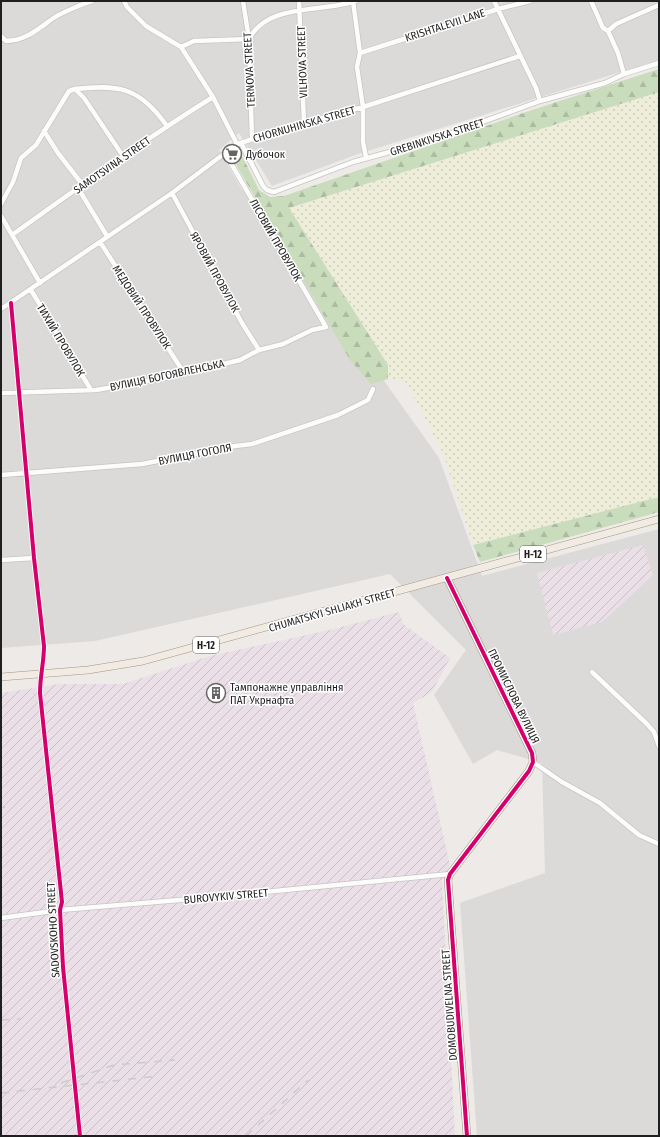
<svg xmlns="http://www.w3.org/2000/svg" width="660" height="1137" font-family="'Fira Sans Condensed',sans-serif">
<style>
.residential{fill:#dcdad9}
.industrial{fill:url(#industrial-furrows)}
.farmland{fill:url(#farmland-dots)}
.forest{fill:url(#forest-firs)}
.lines{fill:none;stroke-linecap:round;stroke-linejoin:round}
.street-casing{stroke:#c6c5c3;stroke-width:6}
.secondary-casing{stroke:#97977e;stroke-width:8}
.primary-casing{stroke:#a39683;stroke-width:8}
.street{stroke:#fcfcfb;stroke-width:4.5}
.secondary{stroke:#f4f3ea;stroke-width:7}
.primary{stroke:#f1ebe4;stroke-width:7}
.rail{stroke:#cbcbca;stroke-width:1.5;stroke-dasharray:8 8;stroke-linecap:butt}
.cycleway-casing{stroke:#fff;stroke-width:6}
.cycleway{stroke:#d6006c;stroke-width:4}
.labels{text-anchor:middle;stroke-width:3;stroke-linejoin:round;paint-order:stroke}
.shield{fill:#fff;stroke:#626262;stroke-width:1}
.shield-label{font-size:10px;font-weight:bold;fill:#1f1f1f}
.street-label{font-size:11px;fill:#1f1f1f;stroke:#fff}
.poi-label{font-size:11px;fill:#1f1f1f;stroke:#fff;text-anchor:start}
</style>
<defs>
<pattern id="industrial-furrows" width="10" height="10" patternUnits="userSpaceOnUse"><rect width="10" height="10" fill="#ebdfe7"/><path d="M-1 1l2-2M0 10L10 0M9 11l2-2" fill="none" stroke="#c9bfc6"/></pattern>
<pattern id="farmland-dots" width="8" height="8" patternUnits="userSpaceOnUse"><rect width="8" height="8" fill="#eeedda"/><path d="M2 2h.1M6 6h.1" fill="none" stroke="#cccbbb" stroke-width="1.8" stroke-linecap="round"/></pattern>
<pattern id="forest-firs" width="22" height="20" patternUnits="userSpaceOnUse"><rect width="22" height="20" fill="#c9dcbb"/><path d="M5 1l3.5 6h-7zM16 11l3.5 6h-7z" fill="#acbca0"/></pattern>
</defs>
<rect width="100%" height="100%" fill="#edeae7"/>
<path class="residential" d="M 1,1 L 659,1 L 659,60 L 358,154 L 272,186 L 239,133 L 219,150 L 242,190 L 252,195 L 439,458 L 482,576 L 659,529 L 659,1136 L 477,1136 L 460,903 L 545,873 L 542,763 L 497,750 L 473,764 L 434,695 L 466,650 L 390,574 L 95,641 L 1,648 Z"/>
<path class="industrial" d="M 643,545 L 653,575 L 602,622 L 553,635 L 537,573 Z
M 399,612 L 403,624 L 450,658 L 432,692 L 413,703 L 450,865 L 442,881 L 455,1136 L 1,1136 L 1,693 L 59,684 L 123,684 L 210,656 L 330,630 Z"/>
<path class="farmland" d="M 659,92 L 659,497 L 473,545 L 443,453 L 406,382 L 388,379 L 388,365 L 289,208 Z"/>
<path class="forest" d="M 659,69 L 659,92 L 289,208 L 388,365 L 388,379 L 371,384 L 350,360 L 234,161 L 240,152 L 259,190 L 270,197 L 284,196 L 532,110 Z
M 659,497 L 659,512 L 480,562 L 473,545 Z"/>
<g class="lines">
<defs>
<path id="street" d="M 124,1 L 127,7 L 146,26 L 181,47 L 213,97 L 237,144
M 243,1 L 249,39 L 252,139
M 299,1 L 304,123
M 353,1 L 360,53 L 357,67 L 363,107 L 363,142 L 366,157
M 494,1 L 536,88 L 540,101
M 591,1 L 603,28 L 608,31 L 618,53 L 624,74
M 608,31 L 616,24 L 659,5
M 1,36 L 6,41 C 26,41 39,28 55,17 C 64,12 82,4 92,1
M 181,47 L 194,41 L 249,39 C 268,2 323,13 356,1
M 360,53 L 498,9 L 530,1
M 75,89 L 84,98 L 123,156
M 44,131 L 58,153 L 82,184
M 241,143 L 263,186 L 267,190 L 274,192 L 353,162 L 433,140 L 540,101 L 605,83 L 624,74 L 659,63
M 78,188 L 107,236
M 172,193 L 242,323 L 259,350
M 1,204 L 13,182 L 21,158 L 36,145 L 69,91 L 75,89 C 120,84 140,88 167,126
M 1,216 L 40,283
M 12,235 C 78,188 144,140 213,97
M 100,242 L 184,373
M 31,290 L 91,390
M 11,303 L 34,558 L 44,646 C 44,662 40,676 40,693 L 62,902 L 60,910 L 63,967 L 80,1136
M 1,309 L 172,193 L 237,144 L 304,123 L 363,107 L 520,56
M 1,393 L 96,390 L 170,377 L 240,360 L 259,350 L 283,344 L 312,330 L 326,327 L 225,153
M 1,475 L 142,464 L 235,446 L 252,444 L 338,415 L 368,400 L 373,389
M 1,560 L 34,558
M 592,672 L 647,724 L 654,732 L 659,746
M 533,762 L 562,782 L 600,803 L 639,835 L 659,844
M 1,918 L 60,910 L 203,898 L 450,874"/>
<path id="secondary" d="M 447,578 L 532,753 L 533,762 L 529,771 L 450,874 L 448,880 L 467,1136"/>
<path id="primary" d="M 1,677 L 88,670 L 143,661 L 659,519"/>
</defs>
<use href="#street" class="street-casing"/>
<use href="#secondary" class="secondary-casing"/>
<use href="#primary" class="primary-casing"/>
<use href="#street" class="street"/>
<use href="#secondary" class="secondary"/>
<use href="#primary" class="primary"/>
<path class="rail" d="M 1,808 L 5,807
M 1,1020 L 21,1019
M 61,1083 L 114,1065 L 175,1060
M 1,1093 L 159,1076
M 246,1136 L 308,1080"/>
<defs>
<path id="cycleway" d="M 11,303 L 34,558 L 44,646 C 44,662 40,676 40,693 L 62,902 L 60,910 L 63,967 L 80,1136
M 447,578 L 532,753 L 533,762 L 529,771 L 450,874 L 448,880 L 467,1136"/>
</defs>
<use href="#cycleway" class="cycleway-casing"/>
<use href="#cycleway" class="cycleway"/>
</g>
<defs>
<symbol id="supermarket-ring" viewBox="-11 -11 22 22"><circle r="9.5" fill="#fff" stroke="#676665" stroke-width="1.5"/><path d="M-6-5.5h2.5l.6 2H6L4.5 2H-2.5L-4.4-4H-6ZM-1.5 3.2a1.3 1.3 0 1 0 .1 0ZM3 3.2a1.3 1.3 0 1 0 .1 0Z" fill="#676665"/></symbol>
<symbol id="building-ring" viewBox="-11 -11 22 22"><circle r="9.5" fill="#fff" stroke="#676665" stroke-width="1.5"/><path d="M-4-6H4V6H1V3H-1V6H-4ZM-2.5-4.3h1.7v1.8h-1.7ZM.8-4.3h1.7v1.8H.8ZM-2.5-1h1.7V.8h-1.7ZM.8-1h1.7V.8H.8Z" fill="#676665"/></symbol>
</defs>
<g fill-rule="evenodd">
<use href="#supermarket-ring" x="221" y="143" width="22" height="22"/>
<use href="#building-ring" x="205" y="682" width="22" height="22"/>
</g>
<g class="labels">
<g class="shield">
<rect x="520" y="546" width="26" height="16" rx="3"/>
<rect x="193" y="637" width="26" height="16" rx="3"/>
</g>
<g class="shield-label">
<text x="533" y="558">Н-12</text>
<text x="206" y="649">Н-12</text>
</g>
<g class="street-label">
<text transform="translate(445 25) rotate(-18)" y="4">KRISHTALEVII LANE</text>
<text transform="translate(302 62) rotate(-92)" y="4">VILHOVA STREET</text>
<text transform="translate(249 70) rotate(-93)" y="4">TERNOVA STREET</text>
<text transform="translate(304 124) rotate(-16)" y="4">CHORNUHINSKA STREET</text>
<text transform="translate(437 137) rotate(-18)" y="4">GREBINKIVSKA STREET</text>
<text transform="translate(112 165) rotate(-35)" y="4">SAMOTSVINA STREET</text>
<text transform="translate(276 240) rotate(60)" y="4">ЛІСОВИЙ ПРОВУЛОК</text>
<text transform="translate(215 272) rotate(61)" y="4">ЯРОВИЙ ПРОВУЛОК</text>
<text transform="translate(142 307) rotate(57)" y="4">МЕДОВИЙ ПРОВУЛОК</text>
<text transform="translate(61 340) rotate(59)" y="4">ТИХИЙ ПРОВУЛОК</text>
<text transform="translate(167 375) rotate(-12)" y="4">ВУЛИЦЯ БОГОЯВЛЕНСЬКА</text>
<text transform="translate(195 454) rotate(-11)" y="4">ВУЛИЦЯ ГОГОЛЯ</text>
<text transform="translate(332 610) rotate(-16)" y="4">CHUMATSKYI SHLIAKH STREET</text>
<text transform="translate(514 696) rotate(64)" y="4">ПРОМИСЛОВА ВУЛИЦЯ</text>
<text transform="translate(226 896) rotate(-5)" y="4">BUROVYKIV STREET</text>
<text transform="translate(53 930) rotate(-93)" y="4">SADOVSKOHO STREET</text>
<text transform="translate(449 1005) rotate(-94)" y="4">DOMOBUDIVELNA STREET</text>
</g>
<g class="poi-label">
<text x="246" y="158">Дубочок</text>
<text x="230" y="691">Тампонажне управління<tspan x="230" dy="13">ПАТ Укрнафта</tspan></text>
</g>
</g>
<rect width="660" height="1137" fill="none" stroke="#1f1f1f" stroke-width="4"/>
</svg>
